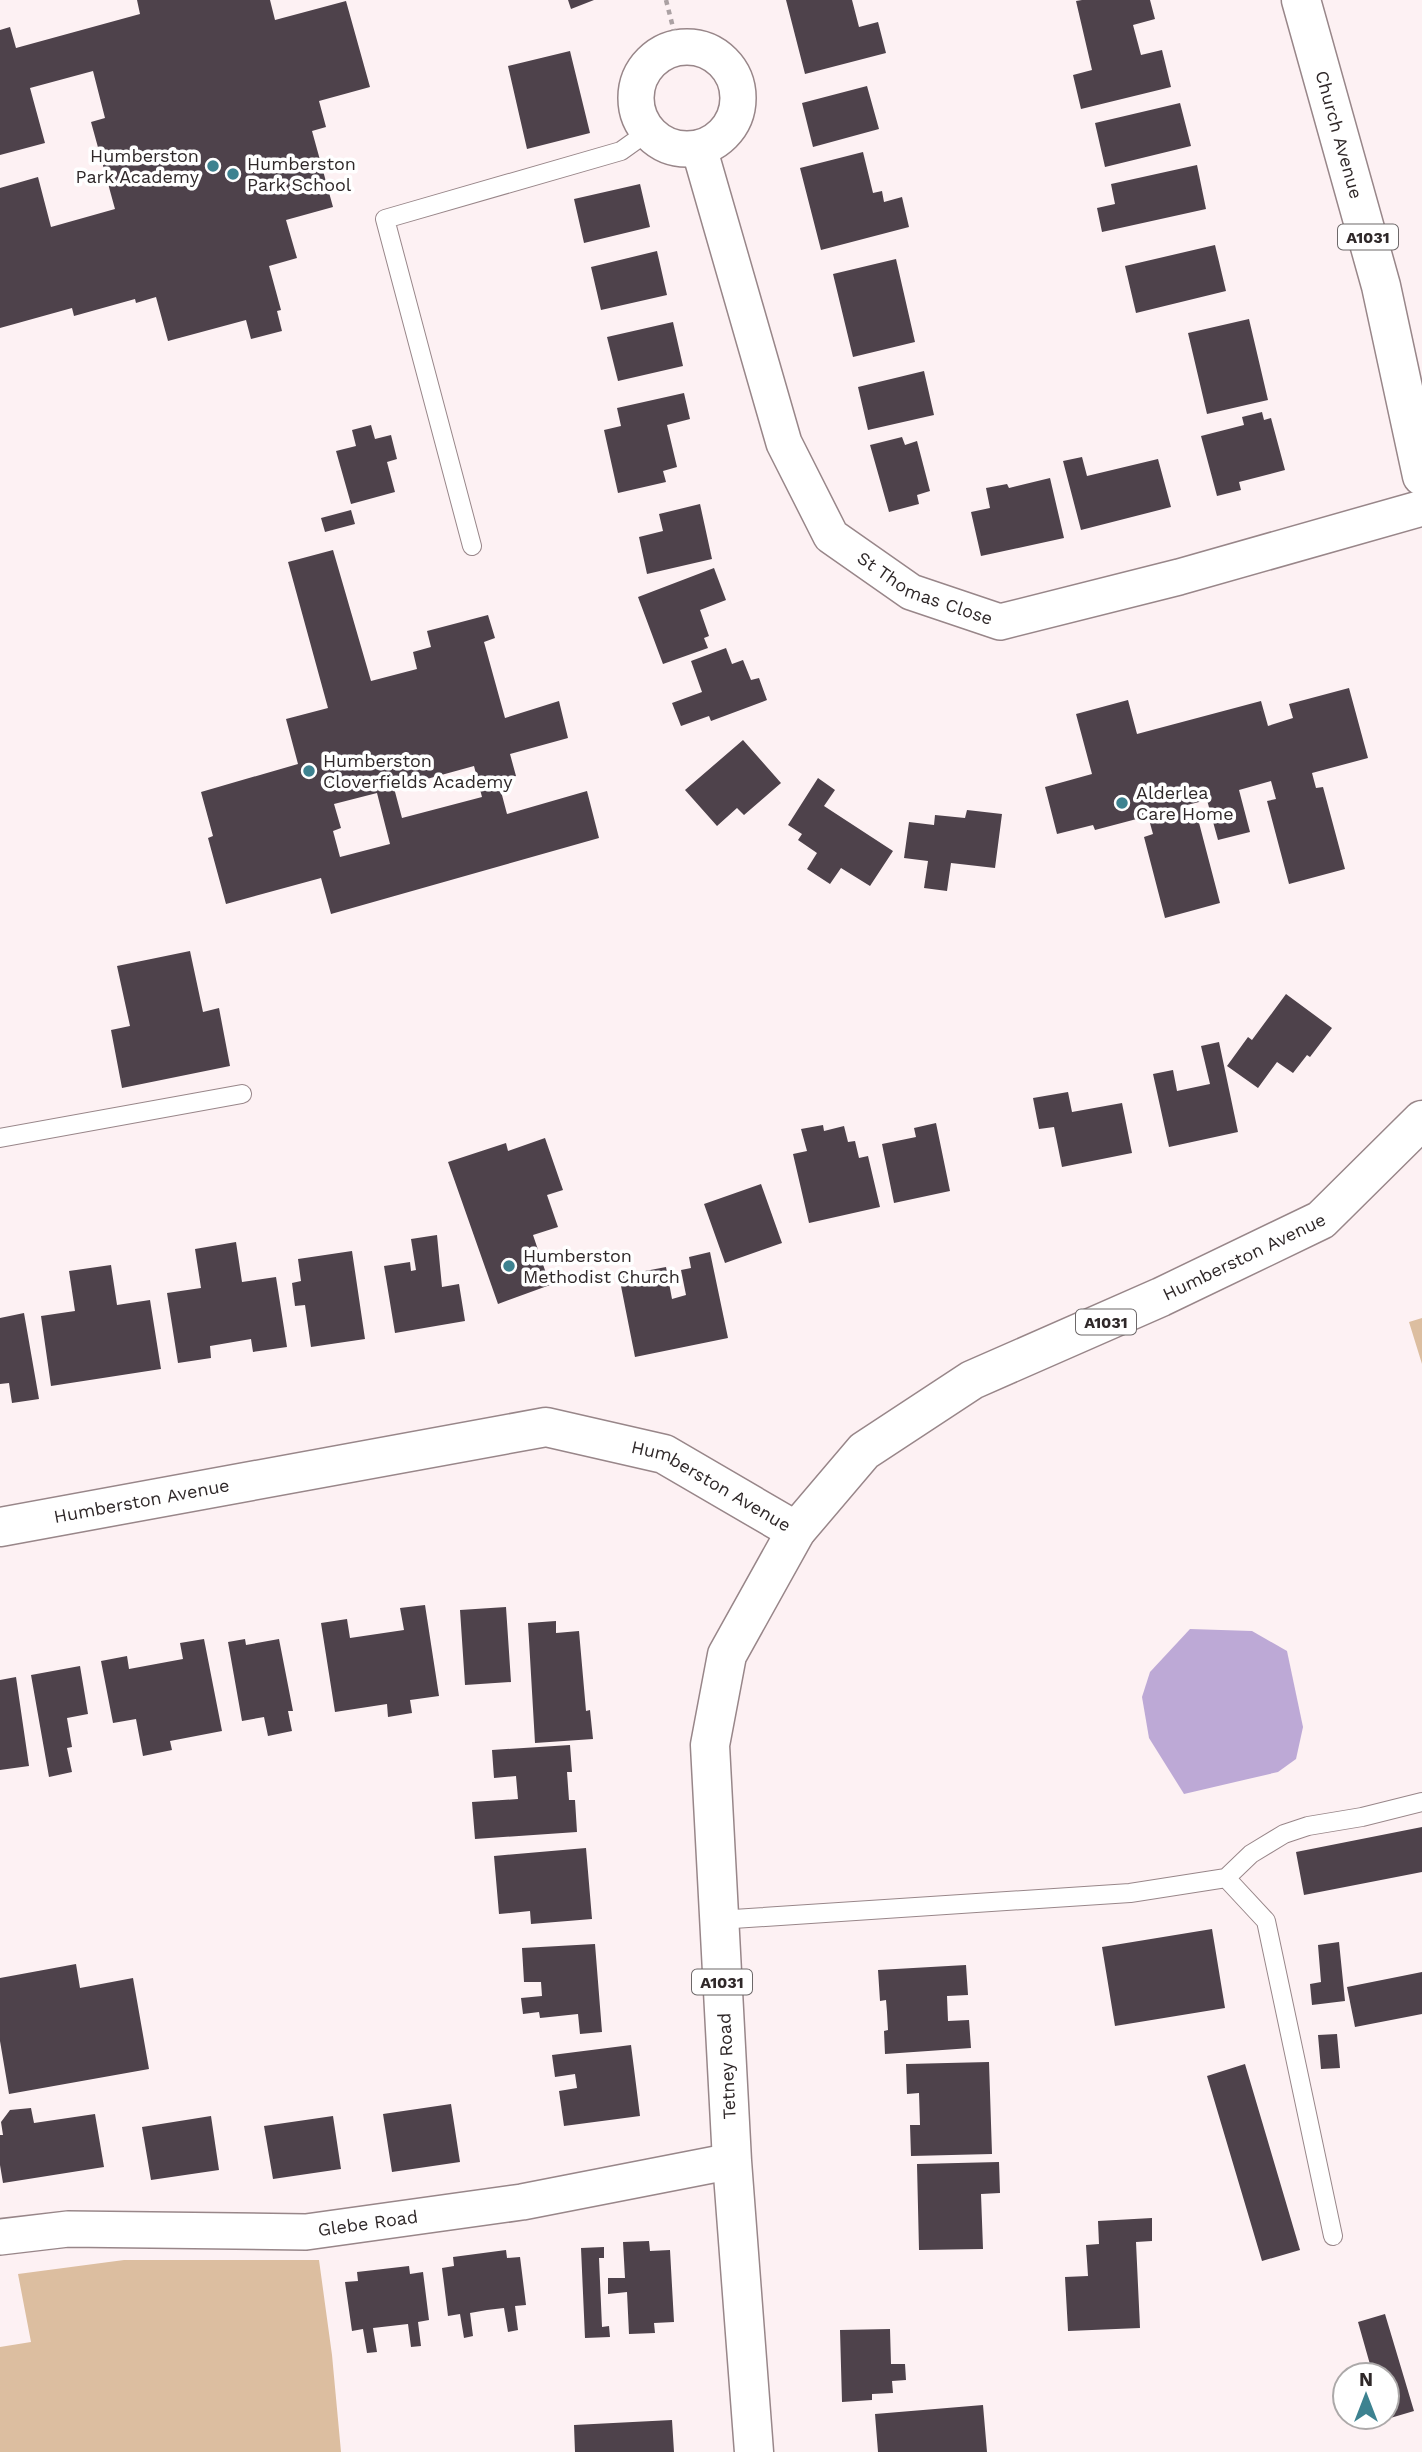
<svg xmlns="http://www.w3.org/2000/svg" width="1422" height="2452" font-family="'Work Sans',sans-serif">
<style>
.green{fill:#dcbea0}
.water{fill:#bda9d6}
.building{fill:#4e424b;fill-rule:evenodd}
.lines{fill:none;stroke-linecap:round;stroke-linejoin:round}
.service-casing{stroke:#988689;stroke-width:20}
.minor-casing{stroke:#988689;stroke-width:38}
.secondary-casing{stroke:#988689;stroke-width:41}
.primary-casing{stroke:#988689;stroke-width:41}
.path{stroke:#aba1a3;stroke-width:4.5;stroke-dasharray:5 5;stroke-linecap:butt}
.service{stroke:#fff;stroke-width:18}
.minor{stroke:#fff;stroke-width:35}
.secondary{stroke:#fff;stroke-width:38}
.primary{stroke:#fff;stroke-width:38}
.poi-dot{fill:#3d8290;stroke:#fff;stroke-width:2.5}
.labels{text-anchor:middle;stroke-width:7;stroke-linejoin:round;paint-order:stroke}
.shield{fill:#fff;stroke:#6d6869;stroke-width:2}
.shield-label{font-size:16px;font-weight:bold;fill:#2f2829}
.street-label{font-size:18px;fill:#2f2829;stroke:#fff}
.poi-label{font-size:18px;fill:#2f2829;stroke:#fff;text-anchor:start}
</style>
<rect width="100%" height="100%" fill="#fdf1f3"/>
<path class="green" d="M 1422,1318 L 1422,1364 L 1409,1322 Z
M 124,2260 L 319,2260 L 332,2355 L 341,2452 L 0,2452 L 0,2347 L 31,2342 L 18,2274 Z"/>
<path class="water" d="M 1190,1629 L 1252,1631 L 1287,1651 L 1303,1727 L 1296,1759 L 1278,1772 L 1184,1794 L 1149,1738 L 1142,1697 L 1150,1672 Z"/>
<path class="building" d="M 137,0 L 270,0 L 275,20 L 346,1 L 370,87 L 319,101 L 326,127 L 312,131 L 333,207 L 286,220 L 297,258 L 269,266 L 281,310 L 277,311 L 282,331 L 251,339 L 246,320 L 168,341 L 156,297 L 136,303 L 135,299 L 74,316 L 72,308 L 0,328 L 0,188 L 38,177 L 51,227 L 115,209 L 91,122 L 105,118 L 93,71 L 30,88 L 45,143 L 0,155 L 0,30 L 10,27 L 16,48 L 140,14 Z
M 568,0 L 594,0 L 571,9 Z
M 786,0 L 852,0 L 859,27 L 878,22 L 886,53 L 805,74 Z
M 1082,0 L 1150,0 L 1155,19 L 1133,25 L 1141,55 L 1162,50 L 1171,87 L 1081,109 L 1073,75 L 1092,70 L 1076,1 Z
M 570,51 L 590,133 L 527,149 L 508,66 Z
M 867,86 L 879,129 L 813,147 L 802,103 Z
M 1180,103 L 1191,146 L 1105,167 L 1095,123 Z
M 863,152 L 873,193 L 882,191 L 884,202 L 902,197 L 909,227 L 821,250 L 800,168 Z
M 1197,165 L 1206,209 L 1102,232 L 1097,208 L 1115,204 L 1111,184 Z
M 640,184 L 650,227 L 584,243 L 574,199 Z
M 1215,245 L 1226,291 L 1136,313 L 1125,266 Z
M 657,251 L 667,295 L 601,310 L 591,267 Z
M 896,259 L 915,342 L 853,357 L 833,274 Z
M 1249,319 L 1268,400 L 1207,414 L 1188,333 Z
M 673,322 L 683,366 L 618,381 L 607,337 Z
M 924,371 L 934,415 L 868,430 L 858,387 Z
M 684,393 L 690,419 L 667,425 L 677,467 L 663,471 L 666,482 L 618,493 L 604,430 L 621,426 L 617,408 Z
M 1262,412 L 1264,420 L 1271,418 L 1285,470 L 1239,482 L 1241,490 L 1217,496 L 1201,436 L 1244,425 L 1242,417 Z
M 371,425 L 375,439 L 391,435 L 397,459 L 387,462 L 395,492 L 351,504 L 336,451 L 356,446 L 352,430 Z
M 902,437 L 905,445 L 917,441 L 930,491 L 917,495 L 919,504 L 889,512 L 870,445 Z
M 1082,457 L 1087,476 L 1158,459 L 1171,507 L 1081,530 L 1063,461 Z
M 1050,478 L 1064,538 L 981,556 L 971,512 L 990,508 L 986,488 L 1007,484 L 1009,488 Z
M 700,504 L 712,559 L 647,574 L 639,537 L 663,531 L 659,514 Z
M 351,510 L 355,524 L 325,532 L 321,518 Z
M 333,550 L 371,681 L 417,669 L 413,652 L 431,647 L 427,631 L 488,615 L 495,638 L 484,642 L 505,718 L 559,701 L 568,738 L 510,754 L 516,776 L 498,780 L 507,814 L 587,791 L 599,838 L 331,914 L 321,878 L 226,904 L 208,838 L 213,836 L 201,792 L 298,764 L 286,719 L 328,708 L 288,562 ZM 474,766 L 482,797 L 402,818 L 394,788 ZM 377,793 L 390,844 L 340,857 L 333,831 L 341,828 L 334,804 Z
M 714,568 L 726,600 L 700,610 L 709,636 L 704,638 L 708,648 L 663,664 L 638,597 Z
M 726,648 L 732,664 L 743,660 L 751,680 L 759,678 L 767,700 L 711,721 L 709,716 L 681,726 L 672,703 L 702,692 L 691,661 Z
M 1349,688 L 1368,758 L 1312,773 L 1316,788 L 1323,787 L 1345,869 L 1289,884 L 1267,801 L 1276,799 L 1271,781 L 1239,790 L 1250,832 L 1218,840 L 1207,800 L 1187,805 L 1191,821 L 1198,819 L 1220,903 L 1165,918 L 1144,837 L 1153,834 L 1148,816 L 1095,830 L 1093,825 L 1057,834 L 1045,787 L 1092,774 L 1076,714 L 1128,700 L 1137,734 L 1261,701 L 1268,726 L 1293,718 L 1289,704 Z
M 743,740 L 781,783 L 744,815 L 737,808 L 717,826 L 685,790 Z
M 818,778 L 835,790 L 824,806 L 893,851 L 870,886 L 841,868 L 830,884 L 807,869 L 817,853 L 798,840 L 802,834 L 788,825 Z
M 967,810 L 1002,814 L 995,868 L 951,863 L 947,891 L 924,888 L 928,861 L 904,858 L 909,822 L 934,825 L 935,815 L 965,818 Z
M 190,951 L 203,1012 L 219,1008 L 230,1066 L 122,1088 L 111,1030 L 130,1026 L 117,966 Z
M 1286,994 L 1332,1028 L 1310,1057 L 1307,1055 L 1293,1073 L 1277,1062 L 1258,1088 L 1227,1066 L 1248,1037 L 1252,1040 Z
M 1219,1042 L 1238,1132 L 1169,1147 L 1153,1074 L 1173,1070 L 1177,1091 L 1210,1084 L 1201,1046 Z
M 1068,1092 L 1072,1112 L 1122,1103 L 1132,1153 L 1062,1167 L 1054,1127 L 1039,1129 L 1033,1098 Z
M 936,1123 L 950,1191 L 894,1203 L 882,1144 L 916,1137 L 914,1128 Z
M 823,1125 L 824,1131 L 844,1126 L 848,1142 L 855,1141 L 859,1158 L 868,1156 L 880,1207 L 809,1223 L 793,1154 L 807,1151 L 801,1129 Z
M 545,1138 L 563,1190 L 547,1195 L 558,1227 L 533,1235 L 550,1285 L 498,1304 L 448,1162 L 506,1143 L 508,1151 Z
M 761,1184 L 782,1243 L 725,1263 L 704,1204 Z
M 437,1235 L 442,1287 L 459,1284 L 465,1321 L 395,1333 L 384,1266 L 410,1262 L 411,1271 L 416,1270 L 411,1239 Z
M 236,1242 L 242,1282 L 276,1277 L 287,1347 L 253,1352 L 251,1339 L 210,1346 L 211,1358 L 178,1363 L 167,1293 L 201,1288 L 195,1249 Z
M 352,1251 L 365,1339 L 311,1347 L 305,1305 L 295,1306 L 292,1283 L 301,1281 L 298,1259 Z
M 710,1252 L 728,1338 L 635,1357 L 619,1276 L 666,1267 L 672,1299 L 686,1295 L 681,1270 L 691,1268 L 689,1257 Z
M 111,1265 L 117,1305 L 150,1300 L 161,1369 L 51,1386 L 41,1316 L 75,1311 L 69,1271 Z
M 24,1313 L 39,1399 L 12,1403 L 9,1383 L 0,1384 L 0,1318 Z
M 425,1605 L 439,1696 L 410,1700 L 412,1713 L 388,1717 L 387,1704 L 335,1712 L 321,1623 L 347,1619 L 350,1638 L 404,1630 L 400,1608 Z
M 506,1607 L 511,1682 L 465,1685 L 460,1610 Z
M 556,1621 L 556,1633 L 579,1631 L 586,1711 L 590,1710 L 593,1739 L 535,1743 L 528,1623 Z
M 204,1639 L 222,1731 L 170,1741 L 172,1750 L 143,1756 L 136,1719 L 113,1723 L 101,1661 L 127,1656 L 129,1669 L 183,1659 L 180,1643 Z
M 245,1639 L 246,1645 L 279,1639 L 293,1711 L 288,1711 L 292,1731 L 268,1736 L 264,1717 L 242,1721 L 228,1642 Z
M 80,1666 L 88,1714 L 67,1718 L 72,1747 L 67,1748 L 72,1772 L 49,1777 L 31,1675 Z
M 16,1677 L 29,1766 L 0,1770 L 0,1680 Z
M 570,1745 L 572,1772 L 567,1772 L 569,1800 L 575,1800 L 577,1832 L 475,1839 L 472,1802 L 518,1799 L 516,1776 L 494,1778 L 492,1750 Z
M 1422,1827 L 1422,1872 L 1304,1895 L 1296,1852 Z
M 586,1848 L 592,1919 L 531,1924 L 530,1911 L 499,1914 L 494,1856 Z
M 1212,1929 L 1225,2008 L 1115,2026 L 1102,1947 Z
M 1339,1942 L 1345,2001 L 1312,2005 L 1310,1984 L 1321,1982 L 1318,1945 Z
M 595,1944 L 602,2032 L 580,2034 L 578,2014 L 540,2018 L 539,2012 L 523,2014 L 521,1998 L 542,1996 L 541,1982 L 524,1982 L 522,1948 Z
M 76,1964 L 80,1988 L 133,1978 L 149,2069 L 9,2094 L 0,2041 L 0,1978 Z
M 966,1965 L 968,1995 L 947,1996 L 948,2021 L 969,2020 L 971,2048 L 885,2054 L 884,2031 L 888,2030 L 887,2012 L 886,2000 L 880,2001 L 878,1970 Z
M 1422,1972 L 1422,2014 L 1355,2027 L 1347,1987 Z
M 1337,2034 L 1340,2068 L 1321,2069 L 1318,2035 Z
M 631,2045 L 640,2116 L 564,2126 L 559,2091 L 577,2088 L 575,2074 L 555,2077 L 552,2055 Z
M 989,2062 L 992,2154 L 911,2156 L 910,2125 L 920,2125 L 919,2093 L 907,2094 L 906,2064 Z
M 1245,2064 L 1300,2250 L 1262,2261 L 1207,2076 Z
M 451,2104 L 460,2162 L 392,2172 L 383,2114 Z
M 31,2108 L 34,2123 L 95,2114 L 104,2167 L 3,2183 L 0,2165 L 0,2135 L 3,2135 L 1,2122 L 10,2110 Z
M 211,2116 L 219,2170 L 151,2180 L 142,2127 Z
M 333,2116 L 341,2169 L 273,2179 L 264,2126 Z
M 999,2162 L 1000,2193 L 981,2194 L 983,2249 L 919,2250 L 917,2164 Z
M 1152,2218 L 1152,2241 L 1136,2242 L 1140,2328 L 1068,2331 L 1065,2277 L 1088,2276 L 1086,2245 L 1099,2244 L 1098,2221 Z
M 649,2241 L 650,2251 L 670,2250 L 674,2322 L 654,2323 L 655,2333 L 629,2334 L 627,2292 L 608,2294 L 608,2278 L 625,2278 L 623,2242 Z
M 604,2247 L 604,2258 L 599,2258 L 602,2327 L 609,2326 L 610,2337 L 585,2338 L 581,2248 Z
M 506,2250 L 507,2258 L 520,2257 L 526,2305 L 515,2306 L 518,2330 L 508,2332 L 504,2308 L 487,2310 L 470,2313 L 473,2336 L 464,2338 L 460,2314 L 448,2316 L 442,2268 L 454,2266 L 453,2257 Z
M 409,2266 L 410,2274 L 423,2272 L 429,2320 L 418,2322 L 421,2346 L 411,2347 L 408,2324 L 373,2328 L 377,2352 L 367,2353 L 363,2329 L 352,2331 L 345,2282 L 358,2281 L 357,2272 Z
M 1385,2314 L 1414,2411 L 1387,2419 L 1387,2375 L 1373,2375 L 1358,2322 Z
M 890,2329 L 891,2364 L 905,2364 L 906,2380 L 892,2381 L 893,2393 L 872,2394 L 872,2400 L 842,2402 L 840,2330 Z
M 983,2405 L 987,2452 L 878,2452 L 875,2414 Z
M 672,2420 L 674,2452 L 575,2452 L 574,2425 Z"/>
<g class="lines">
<defs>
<path id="service" d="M 472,546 L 385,219 L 621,151 L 649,131
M 0,1138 L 242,1094
M 1226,1878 L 1266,1921 L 1333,2236
M 718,1920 L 1130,1893 L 1226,1878 L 1251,1854 L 1284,1834 L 1308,1826 L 1362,1817 L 1422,1802"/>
<g id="minor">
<circle cx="687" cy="98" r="51"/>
<path id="s1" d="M 699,148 L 784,443 L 831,536 L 911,592 L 1000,622 L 1179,577 L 1422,508"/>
<path id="s2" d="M 0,2237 L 68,2229 L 306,2232 L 522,2202 L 732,2161"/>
</g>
<g id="secondary">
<path id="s3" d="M 0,1527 L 546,1427 L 664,1454 L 796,1531"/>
</g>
<g id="primary">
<path id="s4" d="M 1301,0 L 1381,286 L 1422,476"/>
<path id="s5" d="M 754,2452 L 732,2161 L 710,1745 L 727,1655 L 796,1531 L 864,1451 L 972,1380 L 1161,1297 L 1321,1220 L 1422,1120"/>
</g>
</defs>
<use href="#service" class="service-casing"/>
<use href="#minor" class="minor-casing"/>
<use href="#secondary" class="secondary-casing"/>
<use href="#primary" class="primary-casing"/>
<path class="path" d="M 666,0 L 678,47"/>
<use href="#service" class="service"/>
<use href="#minor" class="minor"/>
<use href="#secondary" class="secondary"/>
<use href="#primary" class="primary"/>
</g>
<g class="poi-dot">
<circle cx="213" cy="166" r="7"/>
<circle cx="233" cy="174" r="7"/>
<circle cx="309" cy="771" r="7"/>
<circle cx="1122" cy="803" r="7"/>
<circle cx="509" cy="1266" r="7"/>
</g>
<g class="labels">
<g class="shield">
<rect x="1338" y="224.5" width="60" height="25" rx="5"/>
<rect x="1076" y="1309.5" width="60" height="25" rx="5"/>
<rect x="692" y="1969.5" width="60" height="25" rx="5"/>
</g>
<g class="shield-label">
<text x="1368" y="243">A1031</text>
<text x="1106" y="1328">A1031</text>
<text x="722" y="1988">A1031</text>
</g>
<g class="street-label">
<text dy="6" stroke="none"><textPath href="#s4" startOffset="140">Church Avenue</textPath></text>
<text dy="6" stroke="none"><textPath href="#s1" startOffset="520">St Thomas Close</textPath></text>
<text dy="6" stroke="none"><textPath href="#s5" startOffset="1475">Humberston Avenue</textPath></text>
<text dy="6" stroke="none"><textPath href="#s3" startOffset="732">Humberston Avenue</textPath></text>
<text dy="6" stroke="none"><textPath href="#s3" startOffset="144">Humberston Avenue</textPath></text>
<text transform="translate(727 2066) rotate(-93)" y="6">Tetney Road</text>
<text dy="6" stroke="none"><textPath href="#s2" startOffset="369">Glebe Road</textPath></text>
</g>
<g class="poi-label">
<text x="199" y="162" text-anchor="end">Humberston<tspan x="199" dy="21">Park Academy</tspan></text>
<text x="247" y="170">Humberston<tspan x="247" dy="21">Park School</tspan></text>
<text x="323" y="767">Humberston<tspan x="323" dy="21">Cloverfields Academy</tspan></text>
<text x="1136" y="799">Alderlea<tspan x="1136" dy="21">Care Home</tspan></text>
<text x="523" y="1262">Humberston<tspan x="523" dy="21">Methodist Church</tspan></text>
</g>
</g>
<g transform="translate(1366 2396)"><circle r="33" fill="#ffffff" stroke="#aca9a9" stroke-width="2"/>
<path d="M0-5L12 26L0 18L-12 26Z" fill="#3d8290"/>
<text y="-10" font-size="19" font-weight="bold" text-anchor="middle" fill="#2f2829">N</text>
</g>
</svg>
